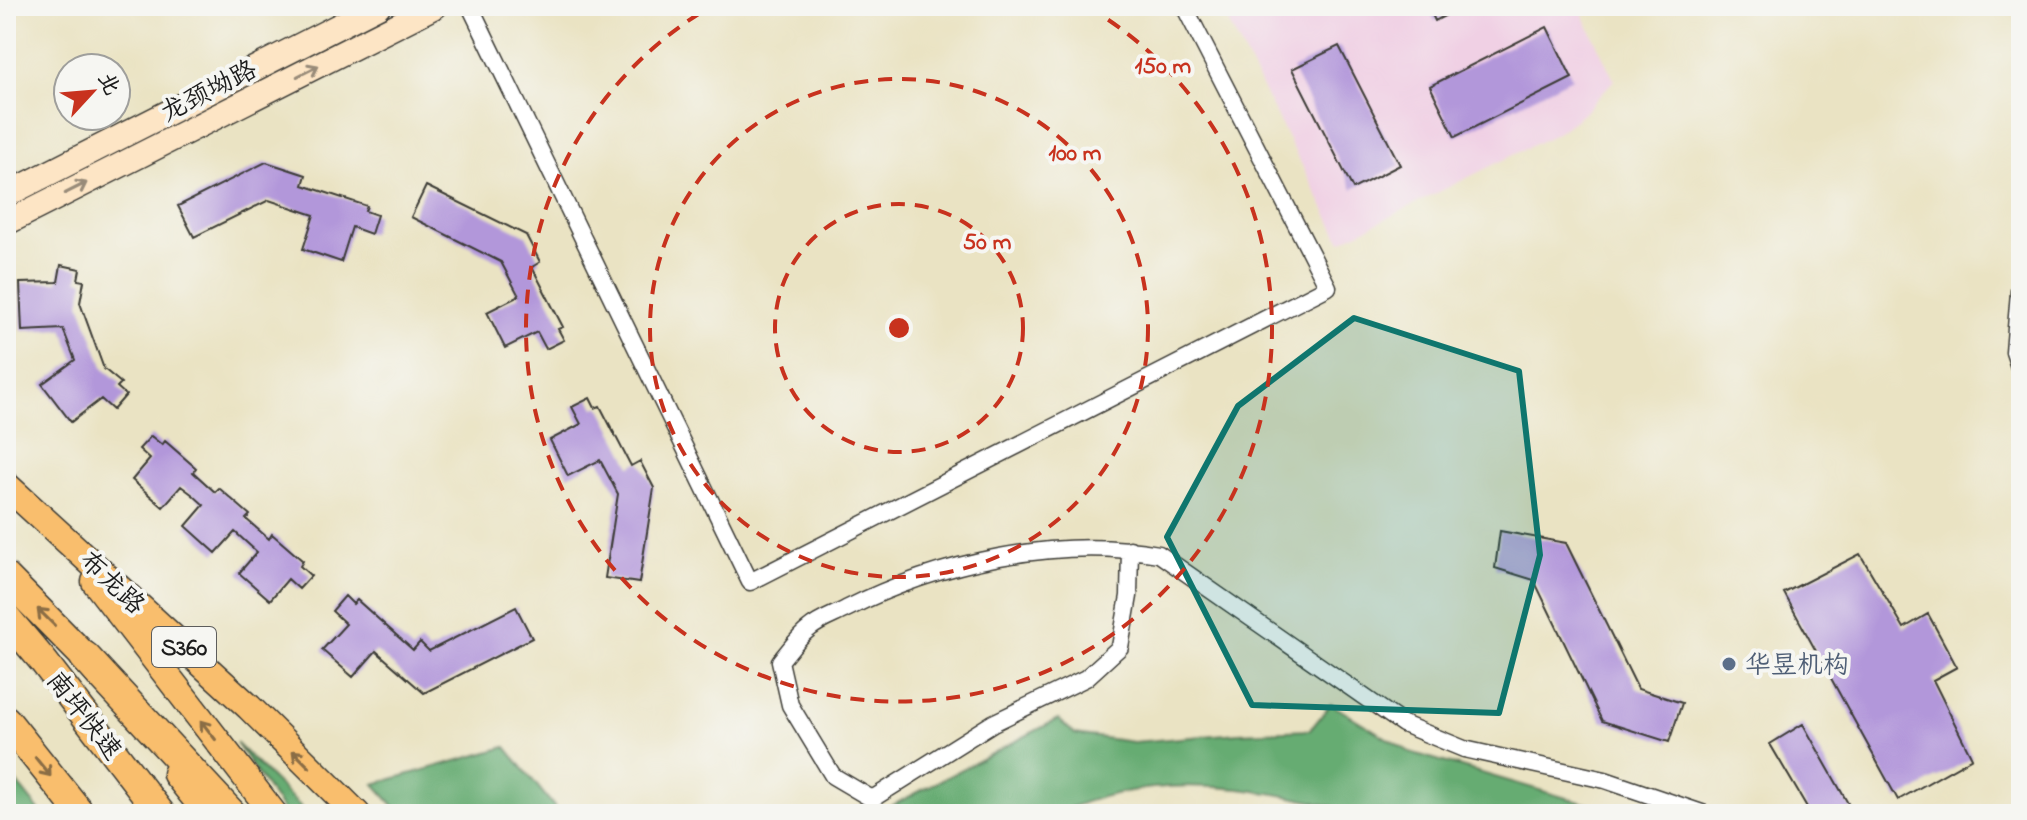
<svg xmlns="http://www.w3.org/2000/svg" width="2027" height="820" font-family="'Indie Flower','LXGW WenKai TC',sans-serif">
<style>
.built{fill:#f0d0e4}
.forest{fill:#66ac72;stroke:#416447;stroke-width:2}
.building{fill:#b297da}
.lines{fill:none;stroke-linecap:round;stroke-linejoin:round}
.minor-casing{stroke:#3b3a35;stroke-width:19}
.secondary-casing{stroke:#3b3a35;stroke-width:27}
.primary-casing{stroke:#3b3a35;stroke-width:29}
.trunk-casing{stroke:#3b3a35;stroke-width:31}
.motorway-casing{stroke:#3b3a35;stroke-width:33}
.minor{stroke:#fff;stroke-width:16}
.secondary{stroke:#fde5c5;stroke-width:24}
.primary{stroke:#f9be6d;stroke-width:26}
.trunk{stroke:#f9be6d;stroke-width:28}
.motorway{stroke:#f9be6d;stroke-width:30}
.oneway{stroke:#988b79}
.oneway2{stroke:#8a6d44}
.marked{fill:#0f766e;fill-opacity:0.2;stroke:#0f766e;stroke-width:6;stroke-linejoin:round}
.ring{fill:none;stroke:#c8321e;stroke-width:4;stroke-dasharray:14 10}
.service-dot{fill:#5c6f8a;stroke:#f6f6f2;stroke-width:3}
.labels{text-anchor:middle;stroke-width:8;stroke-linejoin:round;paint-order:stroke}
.shield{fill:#f6f6f2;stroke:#5d5d5c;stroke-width:2}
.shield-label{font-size:24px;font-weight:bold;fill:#1c1c1c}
.street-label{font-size:26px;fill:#1c1c1c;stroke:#f6f6f2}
.service-label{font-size:26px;fill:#4e5e75;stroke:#f6f6f2;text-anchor:start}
.centre{fill:#c8321e;stroke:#f6f6f2;stroke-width:4}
.ring-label{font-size:24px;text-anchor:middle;font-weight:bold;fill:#c8321e;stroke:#f6f6f2;stroke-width:8;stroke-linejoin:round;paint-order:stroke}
</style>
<rect width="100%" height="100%" fill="#f6f6f2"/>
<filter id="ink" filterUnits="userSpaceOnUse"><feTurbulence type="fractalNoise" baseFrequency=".0125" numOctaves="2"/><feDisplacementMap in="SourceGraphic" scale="16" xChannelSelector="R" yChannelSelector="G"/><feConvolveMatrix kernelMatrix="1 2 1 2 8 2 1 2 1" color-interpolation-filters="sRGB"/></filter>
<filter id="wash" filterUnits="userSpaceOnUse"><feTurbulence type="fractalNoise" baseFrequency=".006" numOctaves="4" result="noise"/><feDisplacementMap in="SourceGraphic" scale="32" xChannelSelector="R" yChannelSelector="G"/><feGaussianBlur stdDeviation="1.8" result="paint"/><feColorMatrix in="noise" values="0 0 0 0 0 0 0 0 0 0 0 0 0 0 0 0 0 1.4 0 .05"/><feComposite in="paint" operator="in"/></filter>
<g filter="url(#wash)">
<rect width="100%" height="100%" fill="#eae3c3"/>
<path class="built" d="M 1220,6 L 1579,6 L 1614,80 L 1583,114 L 1559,132 L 1341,241 Z"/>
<path class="forest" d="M 1331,704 L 1410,752 L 1621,814 L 1360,814 C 1265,786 1149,769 1056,814 L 876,814 L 1058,719 L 1075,734 L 1133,742 L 1238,733 L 1310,730 Z
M 236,743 L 308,814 L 285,814 Z
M 506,747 L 560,814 L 401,814 L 374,784 Z
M 6,769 L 42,814 L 6,814 Z"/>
<g id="blocks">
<path class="building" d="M 1428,6 L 1464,6 L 1435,21 Z
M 1547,27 L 1572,78 L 1455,137 L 1430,86 Z
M 1339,46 L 1400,165 L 1353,189 L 1292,69 Z
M 266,162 L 306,175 L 303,185 L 367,206 L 365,211 L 377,215 L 371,234 L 352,227 L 341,262 L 303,249 L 314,215 L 269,200 L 194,237 L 178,206 Z
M 426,186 L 526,235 L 540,262 L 532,267 L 563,327 L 558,329 L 564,340 L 546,349 L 537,332 L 505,348 L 487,312 L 519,296 L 501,262 L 411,217 Z
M 61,265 L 80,269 L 78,280 L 84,281 L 80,303 L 104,369 L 121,383 L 117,387 L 126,395 L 113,410 L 101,399 L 71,422 L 42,384 L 75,360 L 63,329 L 22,331 L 20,283 L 58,282 Z
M 590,398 L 595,408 L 600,406 L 631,466 L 640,461 L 654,488 L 639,583 L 605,578 L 618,494 L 600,460 L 568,476 L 550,440 L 581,424 L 572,407 Z
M 151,436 L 162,445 L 165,441 L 196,468 L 193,472 L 215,492 L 219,488 L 250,515 L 246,519 L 269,539 L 272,534 L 303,561 L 300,566 L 311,576 L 299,589 L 288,579 L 270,600 L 239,573 L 257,552 L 235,532 L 216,553 L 186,526 L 204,505 L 193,495 L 181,486 L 163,507 L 132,480 L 150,459 L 139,449 Z
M 1500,531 L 1566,543 L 1638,689 L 1682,703 L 1669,742 L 1602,721 L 1534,580 L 1495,568 Z
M 1860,554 L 1904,628 L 1928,614 L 1957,667 L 1933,680 L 1972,758 L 1898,800 L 1784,593 Z
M 345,596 L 353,604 L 357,600 L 413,650 L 420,642 L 429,651 L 516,607 L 532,638 L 424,693 L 376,651 L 353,677 L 322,650 L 346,624 L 332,611 Z
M 1803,724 L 1854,814 L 1811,814 L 1770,744 Z"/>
</g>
</g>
<g filter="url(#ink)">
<use href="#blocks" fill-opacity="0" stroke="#3b3a35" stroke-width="2"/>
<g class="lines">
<defs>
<path id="minor" d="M 470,6 L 750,582 L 1328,287 L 1184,6
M 2021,268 L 2014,352 L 2021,373
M 1130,549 L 1129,596 L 1120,647 L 1086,678 L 993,723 L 872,799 L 833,776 L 790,705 L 780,661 C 789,651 798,637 809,629 C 819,620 835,615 846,609 C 939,562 1056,536 1159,554 L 1403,724 L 1464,749 L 1605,780 L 1705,814"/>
<path id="secondary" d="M 6,195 L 378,6
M 6,223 L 435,6"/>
<path id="primary" d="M 6,485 L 249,707 L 357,814
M 95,582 L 274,814"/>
<path id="trunk" d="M 6,577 L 85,657 L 100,675
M 6,617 L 44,662 L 161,814
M 6,720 L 81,814
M 177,774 L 209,814"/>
<path id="motorway" d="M 85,657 L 231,814"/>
</defs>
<use href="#minor" class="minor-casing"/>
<use href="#secondary" class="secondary-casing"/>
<use href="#primary" class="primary-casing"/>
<use href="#trunk" class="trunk-casing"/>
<use href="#motorway" class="motorway-casing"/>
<use href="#minor" class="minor"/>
<use href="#secondary" class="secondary"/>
<use href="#primary" class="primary"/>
<use href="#trunk" class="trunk"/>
<use href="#motorway" class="motorway"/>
</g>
<defs><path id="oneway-shaft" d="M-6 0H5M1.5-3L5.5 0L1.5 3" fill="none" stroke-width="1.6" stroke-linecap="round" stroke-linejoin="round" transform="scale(2)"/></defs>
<g class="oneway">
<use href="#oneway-shaft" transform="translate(308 71) rotate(-27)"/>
<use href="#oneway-shaft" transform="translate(76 188) rotate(-27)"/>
</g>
<g class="oneway2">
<use href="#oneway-shaft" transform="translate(46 617) rotate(-135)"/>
<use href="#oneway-shaft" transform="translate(208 730) rotate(-128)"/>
<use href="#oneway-shaft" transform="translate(301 759) rotate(-135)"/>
<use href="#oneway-shaft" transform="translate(43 767) rotate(51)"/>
</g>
</g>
<path class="marked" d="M 1354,318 L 1519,371 L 1540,555 L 1499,713 L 1252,705 L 1167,537 L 1238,406 Z"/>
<g class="ring">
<circle cx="899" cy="328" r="124"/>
<circle cx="899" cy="328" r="249"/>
<path d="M1088 7A373 373 0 1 1 710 7"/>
</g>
<circle class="service-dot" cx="1729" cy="664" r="8"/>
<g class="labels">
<rect class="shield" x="152" y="627" width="64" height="40" rx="6"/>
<g class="shield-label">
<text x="184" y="655">S360</text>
</g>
<g class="street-label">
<text transform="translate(208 90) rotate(-27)" y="9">龙颈坳路</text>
<text transform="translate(113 582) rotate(43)" y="9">布龙路</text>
<text transform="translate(85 715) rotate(52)" y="9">南坪快速</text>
</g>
<g class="service-label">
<text x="1745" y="673">华昱机构</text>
</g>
</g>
<circle cx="899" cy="328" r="12" class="centre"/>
<g class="ring-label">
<text x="1163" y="73">150 m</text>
<text x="1075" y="160">100 m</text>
<text x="987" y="249">50 m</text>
</g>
<rect width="2027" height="820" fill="none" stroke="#f6f6f2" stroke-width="32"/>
<g transform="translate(92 92) rotate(64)"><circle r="38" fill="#f6f6f2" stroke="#9f9f9c" stroke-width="2"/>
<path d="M0-6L14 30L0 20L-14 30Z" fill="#c8321e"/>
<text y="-12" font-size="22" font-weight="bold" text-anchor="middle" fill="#1c1c1c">北</text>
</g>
</svg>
